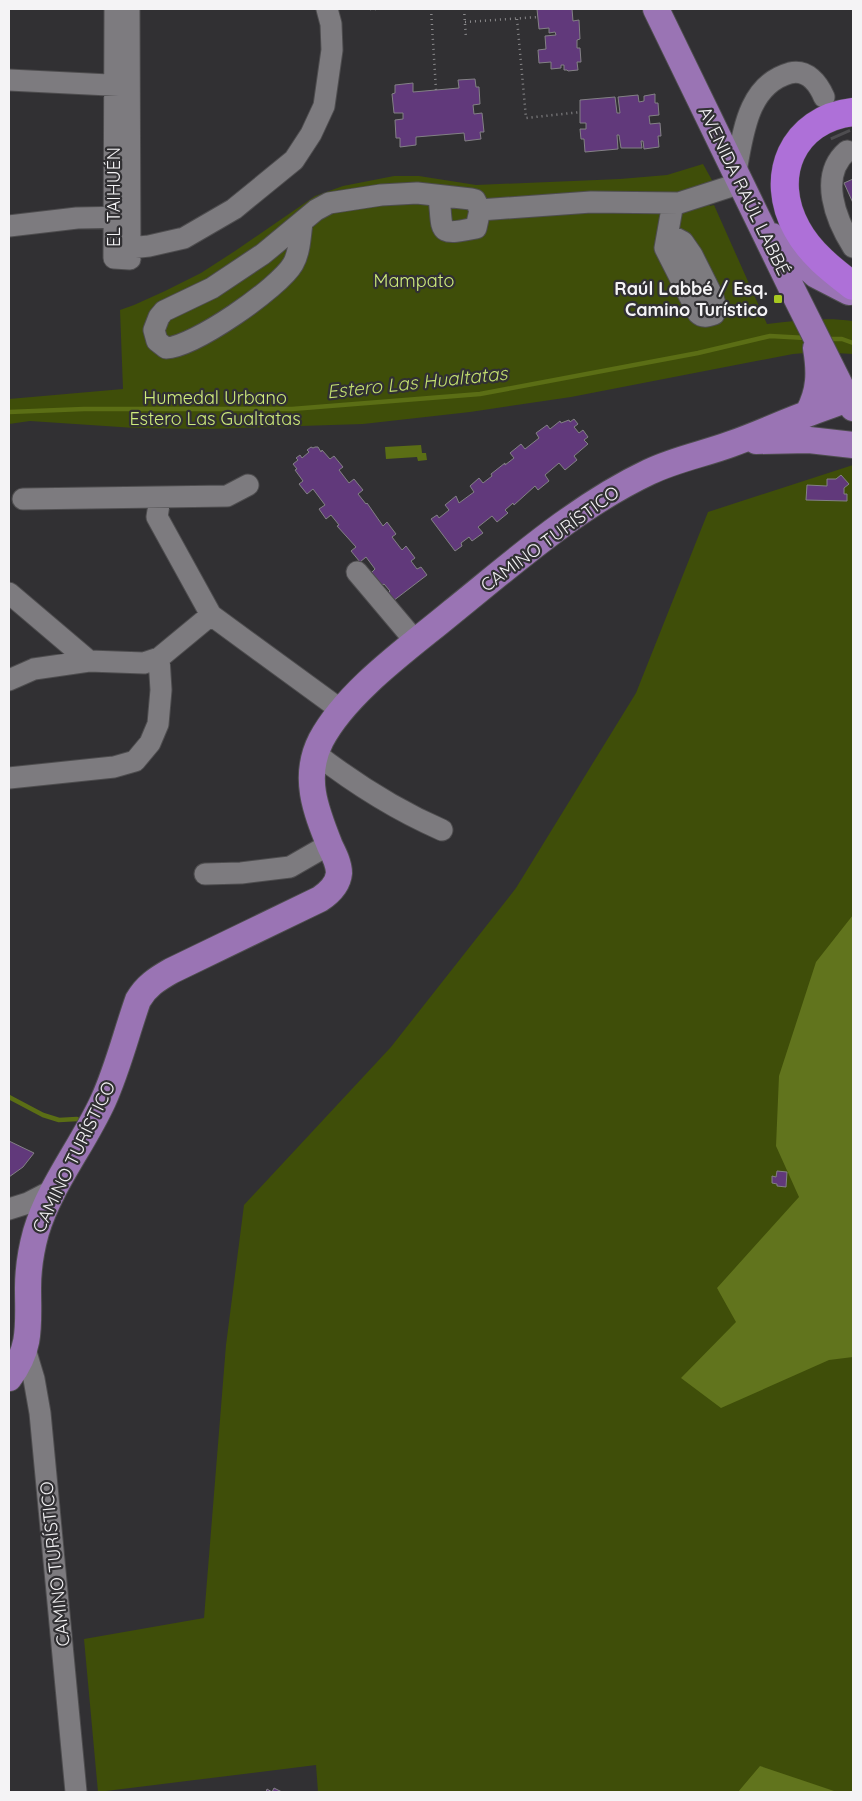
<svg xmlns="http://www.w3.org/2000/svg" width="862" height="1801" font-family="Quicksand,sans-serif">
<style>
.green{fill:#3f4e09}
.forest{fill:#61741d}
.water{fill:#5b6e15}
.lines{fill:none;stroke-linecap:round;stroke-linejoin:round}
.stream{stroke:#5b6e15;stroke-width:4.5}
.building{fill:#61397b;stroke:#838185}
.minor-tunnel{stroke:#4e4d50;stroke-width:21;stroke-dasharray:21 11;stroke-linecap:butt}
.minor-casing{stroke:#4e4d4f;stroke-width:23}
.major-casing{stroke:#4e4d4f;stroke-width:28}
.highway-casing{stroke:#4e4d4f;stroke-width:29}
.path{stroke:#89888a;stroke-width:2.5;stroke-dasharray:1 4;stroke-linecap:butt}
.minor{stroke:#7d7b7f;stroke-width:21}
.major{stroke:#9a74b4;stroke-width:26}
.highway{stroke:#ae70d8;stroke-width:28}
.poi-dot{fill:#a6c820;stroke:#313033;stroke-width:2}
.labels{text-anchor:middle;stroke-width:4.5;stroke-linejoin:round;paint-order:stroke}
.street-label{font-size:18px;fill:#f4f3f5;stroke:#313033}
.park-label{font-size:18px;fill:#cfec7c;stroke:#313033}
.poi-label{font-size:18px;font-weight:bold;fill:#f4f3f5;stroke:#313033;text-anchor:end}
.water-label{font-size:19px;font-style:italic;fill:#c3df70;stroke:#313033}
</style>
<rect width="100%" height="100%" fill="#313033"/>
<path class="green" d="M 703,164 L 713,182 L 702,186 L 710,206 L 714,205 L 767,324 C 796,321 824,317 853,321 L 853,354 L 817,352 L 793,354 L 571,397 L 470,412 L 363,424 L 208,429 L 135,428 L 30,421 L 9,424 L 9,399 L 123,389 L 120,310 L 134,305 L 165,291 L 201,273 L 235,251 L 315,196 L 343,186 L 394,176 L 419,176 L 476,185 L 620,179 L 667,175 Z
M 853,465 L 853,1792 L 318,1792 L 316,1765 L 98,1792 L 84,1639 L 204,1618 L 226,1345 L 244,1205 L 391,1047 L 516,888 L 636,693 L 708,512 Z"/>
<path class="forest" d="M 853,915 L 853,1357 L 829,1360 L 721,1408 L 681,1378 L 736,1322 L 717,1288 L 799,1197 L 776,1146 L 779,1076 L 816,962 Z
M 760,1766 L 837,1792 L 738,1792 Z"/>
<path class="water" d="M 421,445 L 422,453 L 426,453 L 427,460 L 418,461 L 417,457 L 386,459 L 385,447 Z"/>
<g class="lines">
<path class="stream" d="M 826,339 L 842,339 L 853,343
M 9,412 L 84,409 L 292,409 L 480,394 L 698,353 L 770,336 L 806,338
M 9,1097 L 43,1115 L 59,1120 L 77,1119"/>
</g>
<path class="building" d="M 537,9 L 572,9 L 573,21 L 579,20 L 580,39 L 577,40 L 577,48 L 580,48 L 581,62 L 577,62 L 578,70 L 568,71 L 567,70 L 564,70 L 564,65 L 561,65 L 561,68 L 551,69 L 551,62 L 539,63 L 538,50 L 546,49 L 545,36 L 556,35 L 555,32 L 549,33 L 549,28 L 539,29 Z
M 475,79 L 476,87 L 479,87 L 480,104 L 473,105 L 474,114 L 482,113 L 484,132 L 480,132 L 481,139 L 465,141 L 464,133 L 416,137 L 416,145 L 400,147 L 400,138 L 396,138 L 395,120 L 403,119 L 403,113 L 394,113 L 392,94 L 395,93 L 395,85 L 413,83 L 413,92 L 459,88 L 458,80 Z
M 655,94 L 655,103 L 658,103 L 659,115 L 649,116 L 650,124 L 660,123 L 661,136 L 658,136 L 659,147 L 644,149 L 643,141 L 641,141 L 642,148 L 621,148 L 619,135 L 617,135 L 618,149 L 585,152 L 584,139 L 581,139 L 580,129 L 586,129 L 586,123 L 580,123 L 580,100 L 615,97 L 617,113 L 620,113 L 618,97 L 638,95 L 639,102 L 644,101 L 644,96 Z
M 853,179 L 853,203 L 844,183 Z
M 574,419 L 578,424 L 574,427 L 579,433 L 583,430 L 588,437 L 584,440 L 588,444 L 574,456 L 577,460 L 565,470 L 559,463 L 545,475 L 549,481 L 538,490 L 535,486 L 514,505 L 513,503 L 505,510 L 508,513 L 497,522 L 492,516 L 478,527 L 483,533 L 472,541 L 469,537 L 461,543 L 462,546 L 455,551 L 431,519 L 437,515 L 439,518 L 449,510 L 445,505 L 456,496 L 459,503 L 474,492 L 470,486 L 479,478 L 483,483 L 492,476 L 491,474 L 505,463 L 505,465 L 514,458 L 510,453 L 521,444 L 525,449 L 539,438 L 536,433 L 547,425 L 550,429 L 560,421 L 561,423 L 569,420 L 570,422 Z
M 311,447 L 313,448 L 315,447 L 318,447 L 321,452 L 322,450 L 330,459 L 334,456 L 343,467 L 339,470 L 349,483 L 354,479 L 363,490 L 358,494 L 366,504 L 367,503 L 383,526 L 387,522 L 396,534 L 392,537 L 402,550 L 406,546 L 415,558 L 411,561 L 417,569 L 421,567 L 427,575 L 393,601 L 387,594 L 390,591 L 384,584 L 379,587 L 369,575 L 375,569 L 366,557 L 360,562 L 351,551 L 356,547 L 337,526 L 339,525 L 331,515 L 326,519 L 319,509 L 325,505 L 313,489 L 307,494 L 299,484 L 303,481 L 295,470 L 297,469 L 293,464 L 298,460 L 296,458 L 300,455 L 302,458 L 309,452 L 307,450 Z
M 841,475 L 849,484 L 844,488 L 844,494 L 847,494 L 847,501 L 806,500 L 807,485 L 827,486 L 827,479 L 836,479 Z
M 9,1141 L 34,1153 L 23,1167 L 9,1177 Z
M 777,1171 L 787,1172 L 786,1187 L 777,1186 L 777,1184 L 772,1183 L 772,1176 L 776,1177 Z
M 274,1788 L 282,1792 L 266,1792 L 267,1789 L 272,1792 Z"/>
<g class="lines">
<path class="minor-tunnel" d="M 827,104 L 841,136"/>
<defs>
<path id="minor" d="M 115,9 L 114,258 L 130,259 L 129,9
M 9,80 L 129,86
M 847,151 C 818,176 836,220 853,247
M 736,171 C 743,135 747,85 790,73 C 807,69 818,83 824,97
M 439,196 C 443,233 436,236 476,228 L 480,210 L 591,202 L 679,203 L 741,183
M 302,223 C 300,236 300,252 293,264 C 279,288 194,347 166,348 L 157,341 L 154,330 L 159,317 L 164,311 L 212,288 L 263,254 L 316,210 L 329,203 L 381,195 L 417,193 L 471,199 L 475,200 L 480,210
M 9,226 L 77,218 L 128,217
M 668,234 L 683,242 L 692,255 L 713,297 L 716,308 L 714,314 C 708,316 703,318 698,313 L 665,248 L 673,203
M 130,248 L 149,246 L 184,238 L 234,209 L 294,160 L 311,134 L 324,106 L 332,50 L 331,24 L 327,9
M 160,498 L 157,517 L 211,615 L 341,710
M 23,499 L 227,496 L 248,485
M 357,572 L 416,642
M 9,593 L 89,661
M 9,680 L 34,669 L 89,661 L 144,663 L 159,658 L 211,615
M 315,753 C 355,784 396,810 442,830
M 9,778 L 114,767 L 135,761 L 150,743 L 158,724 L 161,690 L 159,658
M 205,874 L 241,873 L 290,867 L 330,844
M 9,1209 L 28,1203 L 55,1189
M 25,1349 L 34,1379 L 40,1413 L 76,1792"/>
<path id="major" d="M 656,9 L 792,289 L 847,399 L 853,408
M 772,236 L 816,275 L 849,292
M 808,413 C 820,391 820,372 816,348
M 756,441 L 809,440 L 853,445
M 9,1378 C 32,1348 28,1324 28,1288 C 28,1269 31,1250 36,1232 C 50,1185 83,1145 103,1101 C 118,1068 126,1034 138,1000 C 146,986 157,979 171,971 L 320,899 C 329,893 338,884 339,873 C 339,864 334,854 330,846 C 316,811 302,777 321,740 C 347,691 410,647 452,612 C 514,562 577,506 649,472 C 676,459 704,454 731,444 C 757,435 782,423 807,414 C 822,408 838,403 853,397"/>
<path id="highway" d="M 853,112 C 792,119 768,177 797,229 C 810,253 832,270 853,286"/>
</defs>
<use href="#minor" class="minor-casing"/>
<use href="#major" class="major-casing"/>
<use href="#highway" class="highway-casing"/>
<path class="path" d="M 370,9 L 376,9
M 431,9 L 436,90
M 464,9 L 466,38
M 517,19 L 526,118 L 581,112
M 465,22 L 538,17"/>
<use href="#minor" class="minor"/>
<use href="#major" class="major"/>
<use href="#highway" class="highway"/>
</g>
<rect class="poi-dot" x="773" y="294" width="10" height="10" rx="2.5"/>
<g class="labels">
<g class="street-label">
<text transform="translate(744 191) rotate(64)" y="6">AVENIDA RAÚL LABBÉ</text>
<text transform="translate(114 197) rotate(-90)" y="6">EL TAIHUÉN</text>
<text transform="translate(550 539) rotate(-36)" y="6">CAMINO TURÍSTICO</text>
<text transform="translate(74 1157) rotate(-64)" y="6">CAMINO TURÍSTICO</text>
<text transform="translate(55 1564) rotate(-96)" y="6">CAMINO TURÍSTICO</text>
</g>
<g class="park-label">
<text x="414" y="287">Mampato</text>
<text x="215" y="404">Humedal Urbano<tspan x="215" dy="21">Estero Las Gualtatas</tspan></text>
</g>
<g class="poi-label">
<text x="768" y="295">Raúl Labbé / Esq.<tspan x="768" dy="21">Camino Turístico</tspan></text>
</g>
<g class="water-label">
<text transform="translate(417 382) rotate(-6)" y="7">Estero Las Hualtatas</text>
</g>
</g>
<rect width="862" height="1801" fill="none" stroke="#f4f3f5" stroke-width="20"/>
</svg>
